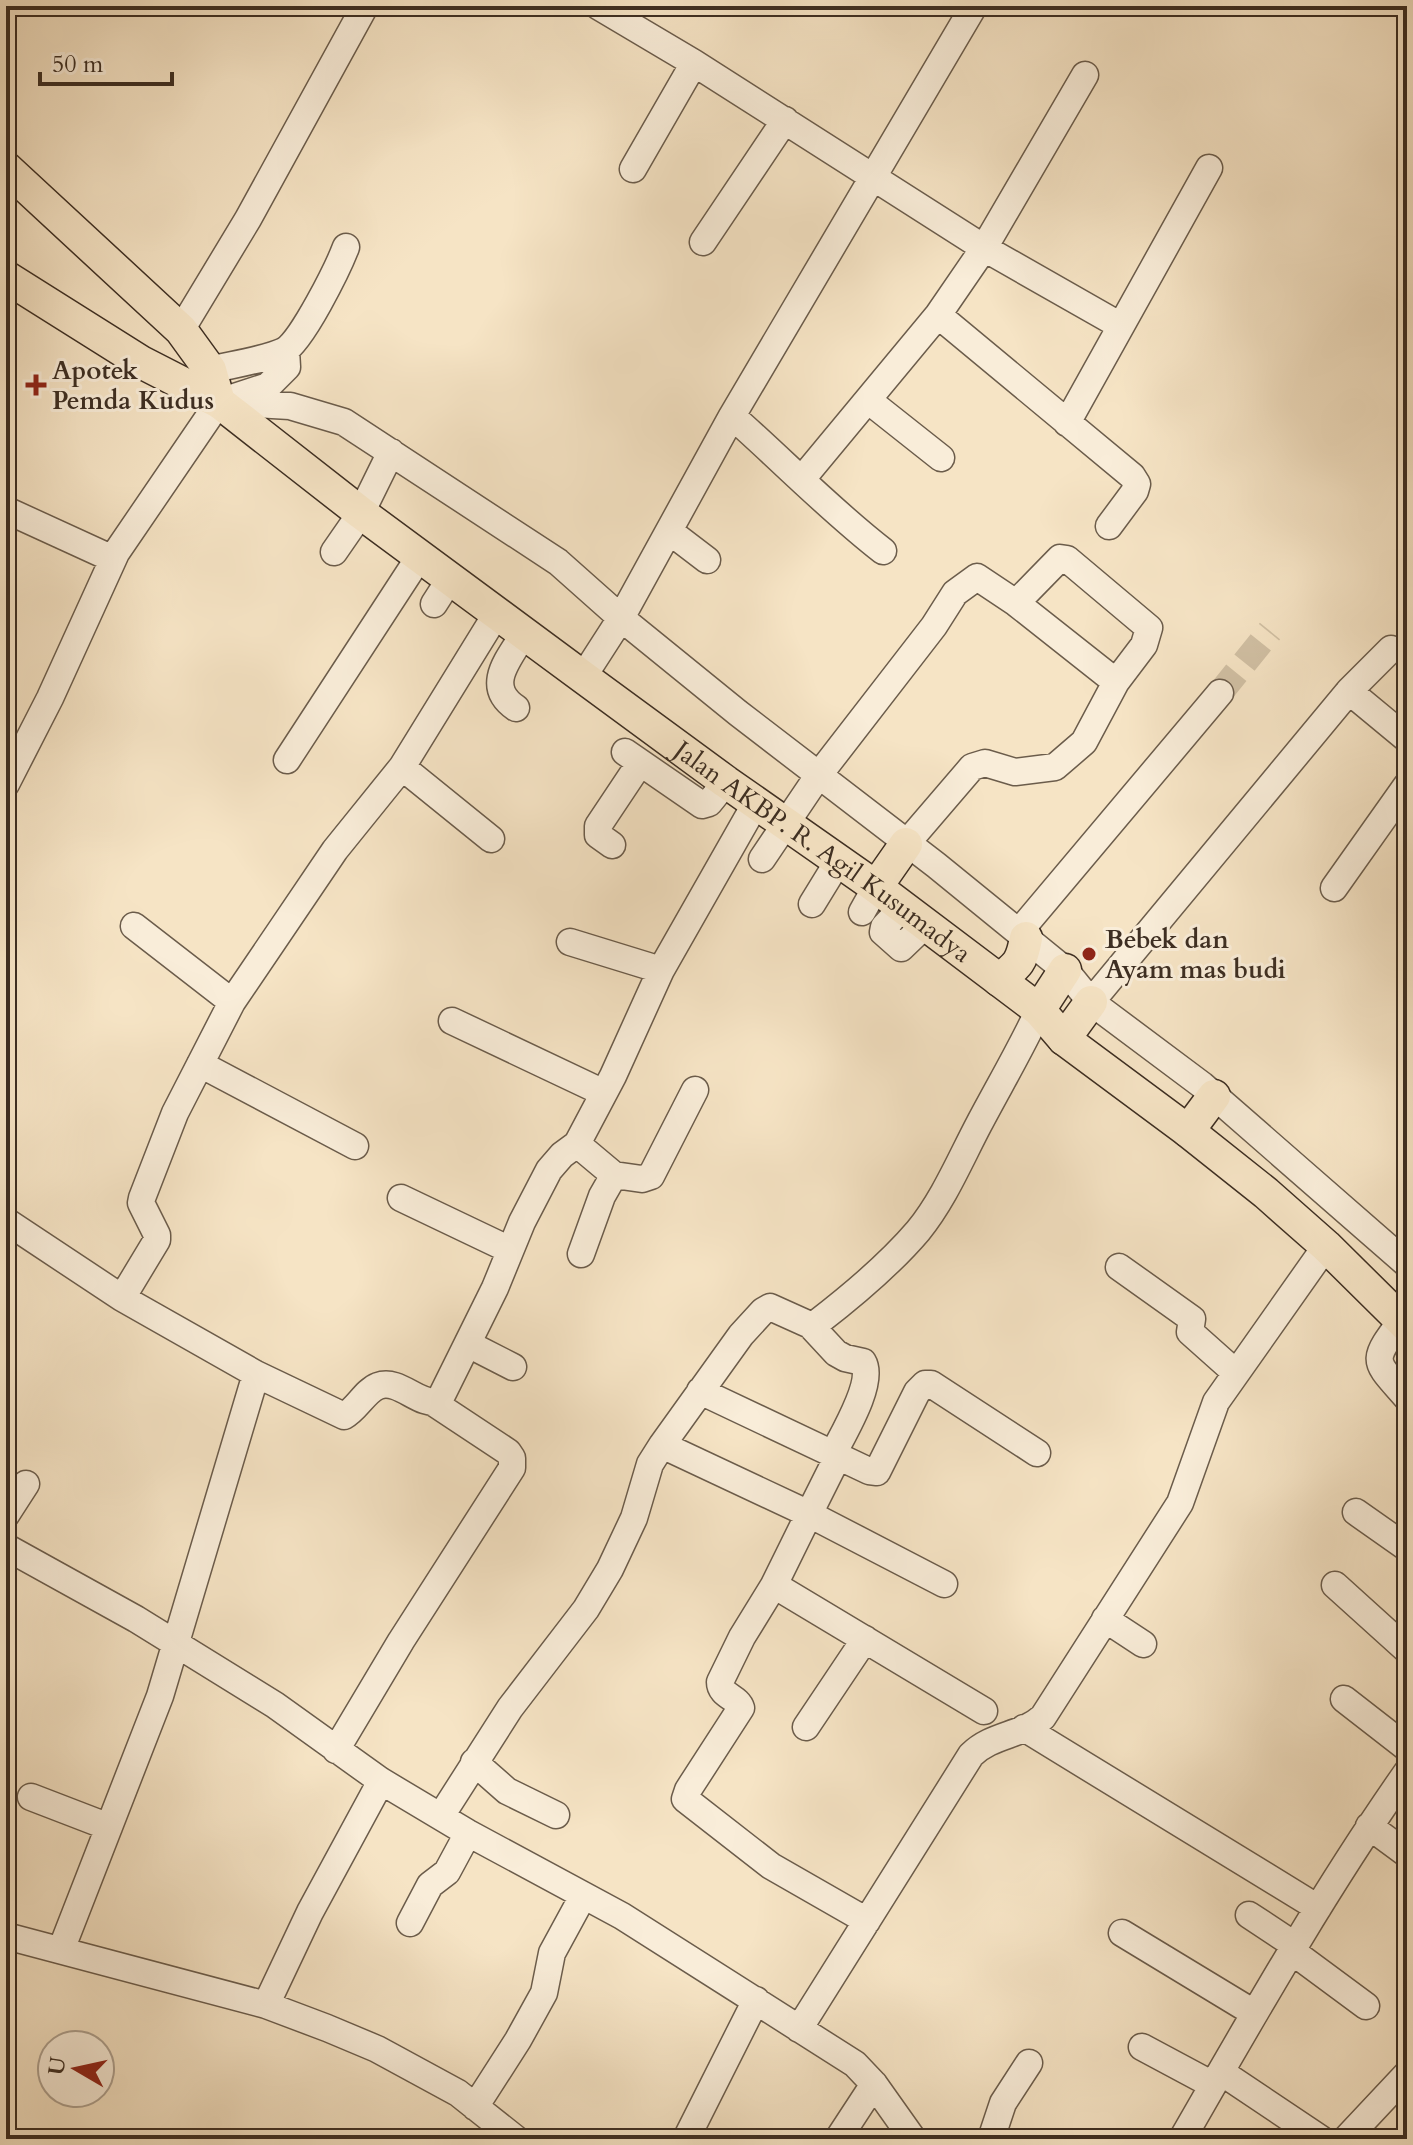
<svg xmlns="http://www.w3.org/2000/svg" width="1413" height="2145" font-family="Cardo,serif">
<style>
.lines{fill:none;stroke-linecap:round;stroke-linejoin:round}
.minor-tunnel{stroke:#d1c0a4;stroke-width:26;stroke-dasharray:26 13;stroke-linecap:butt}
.minor-casing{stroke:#6b5c4b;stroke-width:29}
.major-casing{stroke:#3d2e22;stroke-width:35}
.minor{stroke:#f9edd9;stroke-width:26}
.major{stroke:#f6e4c5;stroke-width:32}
.poi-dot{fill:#8f2418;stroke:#f9edd9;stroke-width:3}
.labels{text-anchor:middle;stroke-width:6;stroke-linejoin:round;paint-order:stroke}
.poi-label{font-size:26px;font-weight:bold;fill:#3d2e22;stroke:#f9edd9;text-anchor:start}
.street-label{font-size:26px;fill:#3d2e22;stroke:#f9edd9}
</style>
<rect width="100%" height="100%" fill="#f6e4c5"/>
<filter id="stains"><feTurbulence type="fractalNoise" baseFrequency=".0025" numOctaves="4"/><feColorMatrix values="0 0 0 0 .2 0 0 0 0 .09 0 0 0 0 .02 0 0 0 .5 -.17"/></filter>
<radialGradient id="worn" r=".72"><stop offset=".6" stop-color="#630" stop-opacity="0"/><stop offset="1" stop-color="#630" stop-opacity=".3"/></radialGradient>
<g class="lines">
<path class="minor-tunnel" d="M 1220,693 L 1270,631"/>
<defs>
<path id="minor" d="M 598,6 L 694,63 L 984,248 L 1121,326
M 633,169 L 694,63
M 703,242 L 785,120
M 938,315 L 1132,476 L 1137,484 L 1135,491 L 1109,526
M 181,330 L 248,219 L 365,6
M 210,370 C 230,365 268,359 284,351 C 302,341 338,268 346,247
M 869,401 L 941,458
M 219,402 L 290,406 L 344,422 L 558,562 L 621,618 L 738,713 L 936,865 L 1065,970 L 1091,1002 L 1202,1085 L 1407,1264
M 732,416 C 783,461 830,510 883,551
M 1067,423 L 1209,168
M 802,479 L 938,315 L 984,248 L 1085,75
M 6,510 L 113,559
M 669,531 L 707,560
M 334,552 L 361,513 L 391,452
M 434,604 L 450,579
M 583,677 L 621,618 L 732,416 L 974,6
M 1349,691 L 1391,649
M 516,708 C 484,686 508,660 524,634
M 625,752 L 702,805 L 709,803 L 726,782
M 287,760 L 420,556
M 402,767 L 491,839
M 6,784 L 50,698 L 116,553 L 219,402 L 268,386 L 287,367 L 286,350
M 906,844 L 972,767 L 985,763 L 1015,772 L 1055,767 L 1084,742 L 1116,682 L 1144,645 L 1149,628 L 1067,559 L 1060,558 L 1016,603
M 612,845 L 598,835 L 598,826 L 640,763
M 762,859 L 818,776 L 934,626 L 955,593 L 977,577 L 1016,603 L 1116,682
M 1334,888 L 1407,785
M 812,904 L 839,860
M 902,908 L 884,927 L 883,932 L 901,948 L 926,924
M 862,912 L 876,887
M 134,926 L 232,1002
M 1019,932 L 1220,693
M 570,942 L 661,970
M 1091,1002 L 1349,691 L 1407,739
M 452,1021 L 604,1093
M 200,1064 L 355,1146
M 577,1144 L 614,1175 L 602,1196 L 581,1254
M 614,1175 L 642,1179 L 651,1176 L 695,1090
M 401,1198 L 510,1250
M 6,1221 L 122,1298
M 1119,1267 L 1192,1319 L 1190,1332 L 1236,1373
M 1402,1320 C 1370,1363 1373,1359 1407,1398
M 810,1325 L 836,1353 L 845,1358 L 863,1362 C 875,1382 843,1434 833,1454
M 468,1344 L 513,1367
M 256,1374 L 122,1298 L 157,1240 L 157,1235 L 141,1203 L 142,1198 L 175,1113 L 232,1002 L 335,850 L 402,767 L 497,613
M 700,1391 L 869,1471 L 877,1472 L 917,1392 L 925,1384 L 931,1384 L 1037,1453
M 662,1445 L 809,1514 L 838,1456
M 1356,1512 L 1407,1548
M 6,1515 L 26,1484
M 6,1547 L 136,1619 L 275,1705 L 381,1781 L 468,1833 L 622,1916 L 855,2064 L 874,2084 L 913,2139
M 944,1584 L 809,1514 L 774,1585 L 984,1711
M 774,1585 L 742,1637 L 720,1682 C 720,1696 738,1697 741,1708 L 688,1790 L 685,1799 L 771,1866 L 867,1921
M 1335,1585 L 1407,1650
M 1105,1619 L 1143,1644
M 1344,1699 L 1407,1748
M 806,1727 L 865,1639
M 1024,1728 L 1318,1908
M 336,1750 L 401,1641 L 512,1468 L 512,1458 L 508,1452 L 434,1403
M 474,1762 L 507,1791 L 556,1815
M 31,1797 L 109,1827
M 441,1816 L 510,1708 L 586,1609 L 610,1569 L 634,1518 L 650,1464 L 662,1445 L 741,1335 L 763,1311 L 770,1307 L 810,1325 L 818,1322 C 853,1295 889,1265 918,1231 C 944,1199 960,1160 979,1124 C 999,1086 1021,1049 1039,1010
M 1369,1826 L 1407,1854
M 1249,1915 L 1296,1946
M 410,1923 L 430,1885 L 447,1872 L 468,1833
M 1122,1933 L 1254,2013
M 6,1936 L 266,2005 L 327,2028 L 377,2049 L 458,2093 L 516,2139
M 61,1950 L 160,1696 L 256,1374 L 344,1416 C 357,1409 365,1391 378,1386 C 400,1378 419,1407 439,1401 L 495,1288 L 522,1222 L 549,1170 L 562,1155 L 577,1144 L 613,1076 L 661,970 L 756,803
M 1293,1952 L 1366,2006
M 266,2005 L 310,1912 L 381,1781
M 799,2029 L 971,1755 C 992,1734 1022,1736 1043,1717 L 1180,1503 L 1216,1402 L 1326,1246
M 1142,2047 L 1213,2085
M 1221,2072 L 1321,2139
M 475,2107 L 518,2040 L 544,1993 L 552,1953 L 583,1896
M 686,2139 L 756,2000
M 838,2139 L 874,2084
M 991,2139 L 1003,2103 L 1029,2063
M 1182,2139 C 1254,2014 1325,1889 1407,1772
M 1346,2139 L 1407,2074"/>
<g id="major">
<path d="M 6,168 L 181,330 L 210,370 L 219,402"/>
<path id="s1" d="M 6,277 L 141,362 L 219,402 L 361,513 L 583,677 L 726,782 L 876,887 L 1039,1010 L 1064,1039 L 1188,1131 L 1266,1193 L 1326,1246 L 1407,1326"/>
<path d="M 876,887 L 906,844"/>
<path d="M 999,980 C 1018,965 1022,962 1026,938"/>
<path d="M 1039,1010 L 1065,970"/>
<path d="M 1064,1039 L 1091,1002"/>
<path d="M 1188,1131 L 1214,1096"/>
</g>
</defs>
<use href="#minor" class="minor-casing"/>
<use href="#major" class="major-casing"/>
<use href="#minor" class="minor"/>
<use href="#major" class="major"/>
</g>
<g class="poi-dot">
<path d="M32 373h8v8h8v8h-8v8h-8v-8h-8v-8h8z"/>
<circle cx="1089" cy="954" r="8"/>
</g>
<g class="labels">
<g class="poi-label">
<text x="52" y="379">Apotek<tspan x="52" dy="30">Pemda Kudus</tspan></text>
<text x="1105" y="948">Bebek dan<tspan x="1105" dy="30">Ayam mas budi</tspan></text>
</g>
<g class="street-label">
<text dy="9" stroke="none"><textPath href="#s1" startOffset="1000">Jalan AKBP. R. Agil Kusumadya</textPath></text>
</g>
</g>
<rect width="1413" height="2145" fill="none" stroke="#f6e4c5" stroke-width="32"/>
<rect x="8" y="8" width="1397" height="2129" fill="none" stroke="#3d2e22" stroke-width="4"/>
<rect x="16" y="16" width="1381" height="2113" fill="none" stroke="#3d2e22" stroke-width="2"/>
<g transform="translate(76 2069) rotate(279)"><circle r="38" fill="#f9edd9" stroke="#aea190" stroke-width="2"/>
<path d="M0-6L14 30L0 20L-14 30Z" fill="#8f2418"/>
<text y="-12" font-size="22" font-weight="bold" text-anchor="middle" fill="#3d2e22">U</text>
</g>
<path d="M40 72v12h132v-12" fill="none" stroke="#3d2e22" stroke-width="4"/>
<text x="52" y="72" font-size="24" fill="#3d2e22" stroke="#f9edd9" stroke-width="6" paint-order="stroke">50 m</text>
<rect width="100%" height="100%" filter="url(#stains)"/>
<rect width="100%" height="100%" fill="url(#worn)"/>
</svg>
